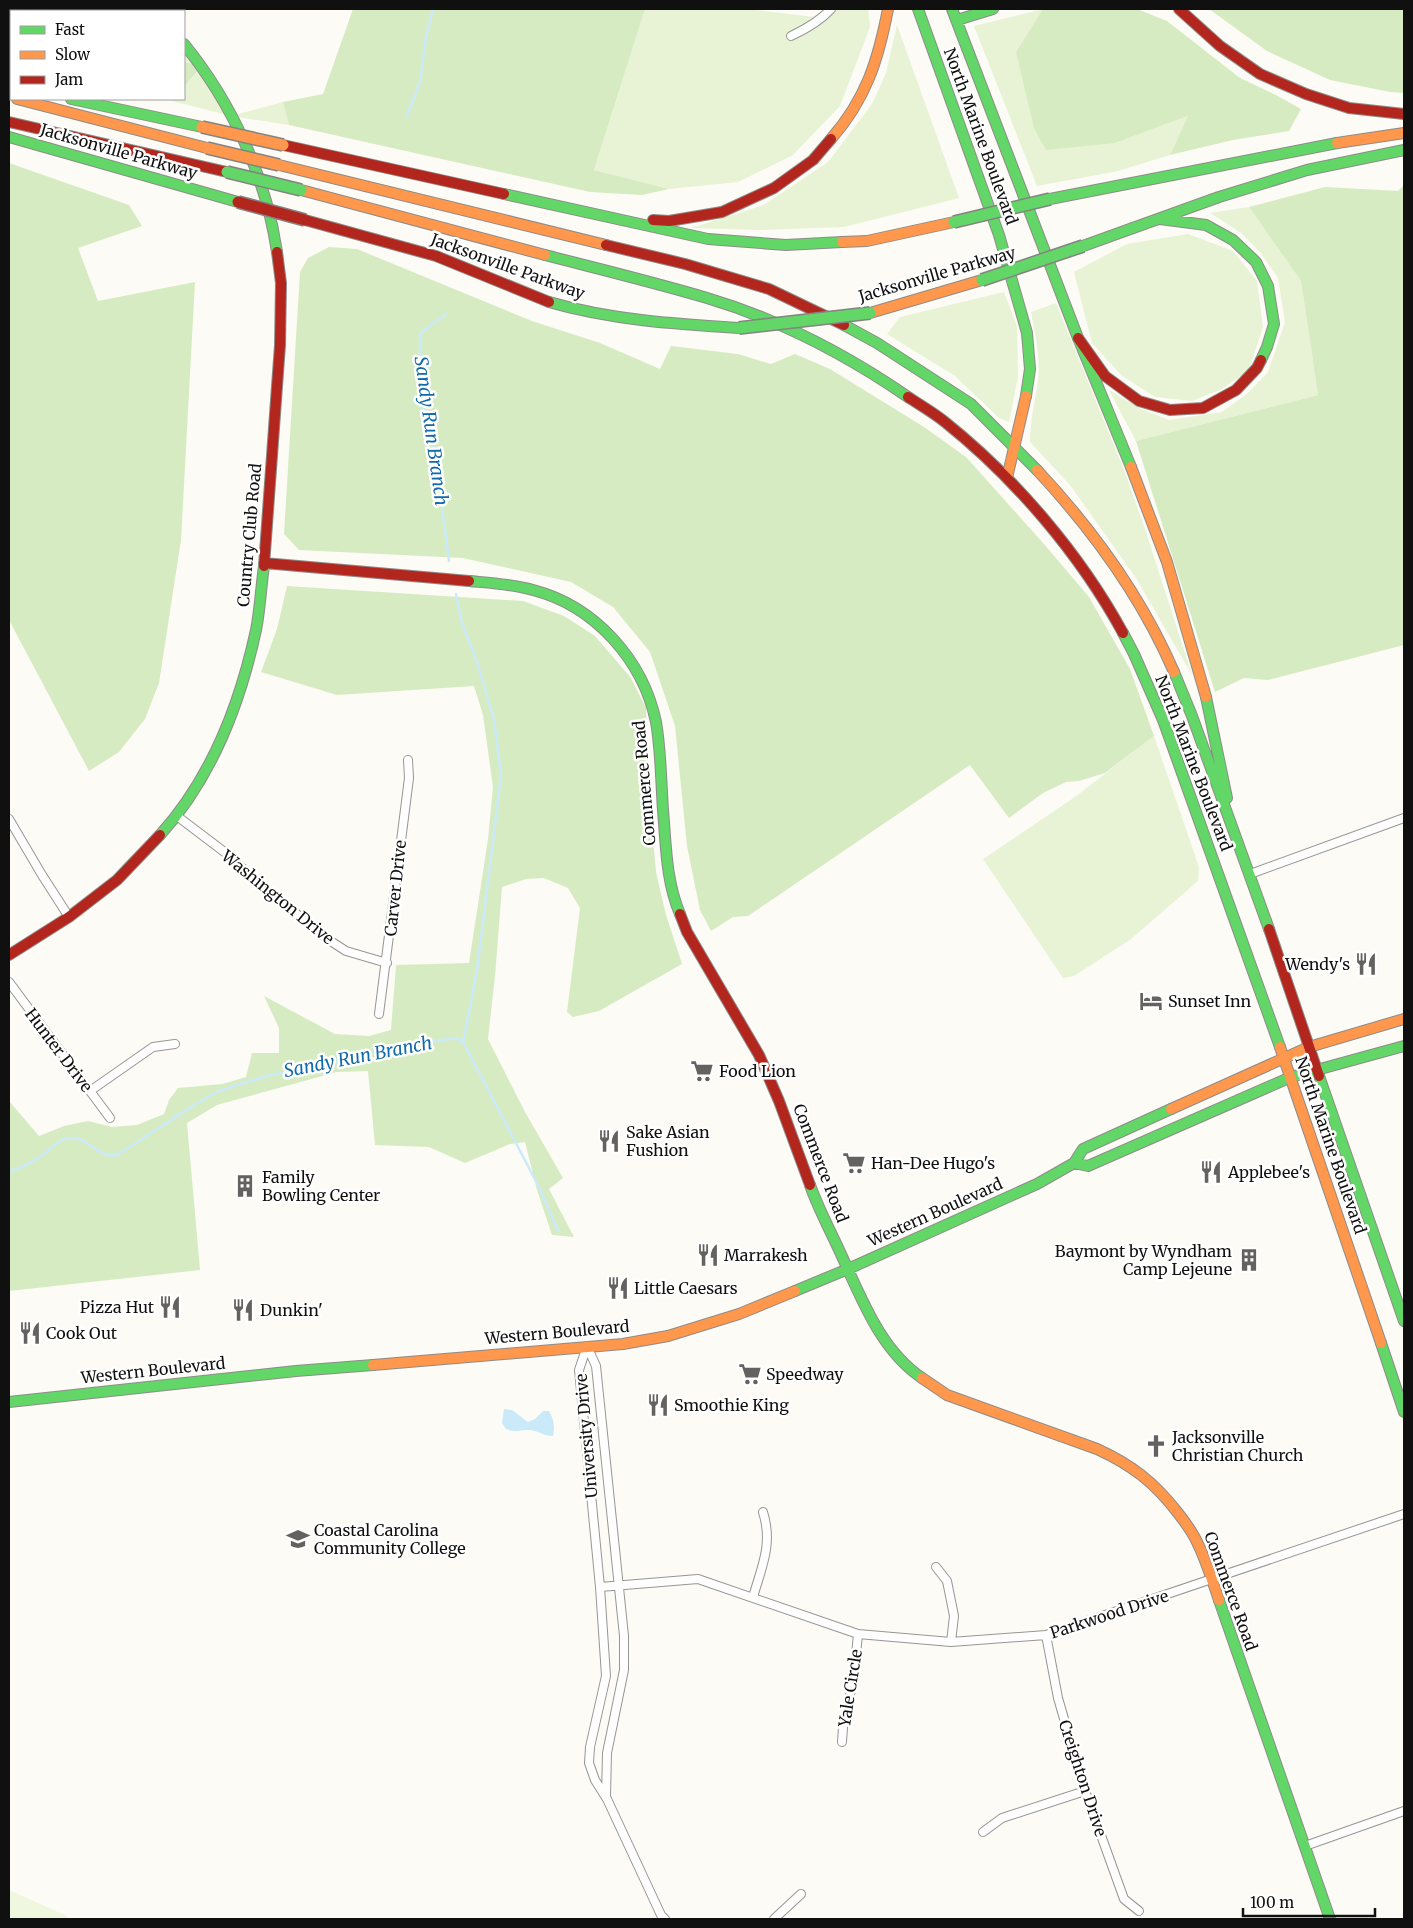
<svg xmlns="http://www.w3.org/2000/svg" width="1413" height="1928" font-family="Merriweather,serif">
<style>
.green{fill:#e7f3d4}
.forest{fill:#d7ebc2}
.pitch{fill:#f0f7df}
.water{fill:#cae9f9}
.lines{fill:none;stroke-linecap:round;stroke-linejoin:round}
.stream{stroke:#cae9f9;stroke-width:2.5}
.street-casing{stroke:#969694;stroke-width:10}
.fast-casing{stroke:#8d8c8a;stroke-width:12}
.slow-casing{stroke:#8d8c8a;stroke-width:12}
.jam-casing{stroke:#8d8c8a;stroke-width:12}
.street{stroke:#fffefe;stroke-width:8}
.fast{stroke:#63d668;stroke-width:10}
.slow{stroke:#ff974d;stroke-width:10}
.jam{stroke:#b3261e;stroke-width:10}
.fast-bridge-casing{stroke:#848381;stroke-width:14;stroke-linecap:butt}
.slow-bridge-casing{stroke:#848381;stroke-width:14;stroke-linecap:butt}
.jam-bridge-casing{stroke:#848381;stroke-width:14;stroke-linecap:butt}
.fast-bridge{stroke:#63d668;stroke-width:11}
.slow-bridge{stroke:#ff974d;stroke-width:11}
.jam-bridge{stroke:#b3261e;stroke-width:11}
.labels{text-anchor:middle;stroke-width:5;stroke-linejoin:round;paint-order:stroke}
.street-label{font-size:16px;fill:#101010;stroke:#fff}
.poi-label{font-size:16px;fill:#101010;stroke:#fff;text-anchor:start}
.water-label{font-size:18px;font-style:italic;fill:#116aaa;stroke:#fff}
</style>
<rect width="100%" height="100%" fill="#fcfbf6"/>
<path class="green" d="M 43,9 L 154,9 L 157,11 L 47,11 Z
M 645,9 L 746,9 L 823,18 L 831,9 L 868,9 L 870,27 L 840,106 L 793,155 L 738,182 L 669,189 L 594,170 Z
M 1043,9 L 1016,53 L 1115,143 L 1188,116 L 1170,155 L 1118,171 L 1037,186 L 974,26 Z
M 897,25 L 959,198 L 844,227 L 761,230 L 691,228 L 764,205 L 828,162 L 872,104 L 886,73 Z
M 184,44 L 202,66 L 231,116 L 283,102 L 289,125 L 231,116 L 172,101 L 174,99 L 184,99 L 184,87 L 202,67 L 184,62 Z
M 1249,207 L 1301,281 L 1318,395 L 1136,441 L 1109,390 L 1141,409 L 1169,420 L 1222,412 L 1248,393 L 1268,372 L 1285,322 L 1278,278 L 1260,252 L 1241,233 L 1210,213 Z
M 1188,234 L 1233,251 L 1257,281 L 1263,327 L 1249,370 L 1222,389 L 1192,401 L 1155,397 L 1121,375 L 1092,343 L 1074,272 L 1127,244 Z
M 1004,292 L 1017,326 L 1018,377 L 1009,422 L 999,418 L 955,376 L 887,334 L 900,317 Z
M 1056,303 L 1124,470 L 1145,529 L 1192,675 L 1136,578 L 1070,485 L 1030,442 C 1030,421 1035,402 1038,381 C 1041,358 1035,335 1031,312 Z
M 1154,736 L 1199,867 L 1198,881 L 1131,939 L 1074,976 L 1063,978 L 983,859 L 1075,797 Z"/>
<path class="forest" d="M 9,9 L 43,9 L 47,11 L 11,11 L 11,64 L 9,64 Z
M 353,9 L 645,9 L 594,170 L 669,189 L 642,195 L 590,192 L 289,125 L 283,102 L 323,94 Z
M 1043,9 L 1137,9 L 1167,21 L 1240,78 L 1276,95 L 1301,109 L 1289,131 L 1233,140 L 1170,155 L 1188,116 L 1115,143 L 1046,150 L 1034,128 L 1016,52 Z
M 1209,9 L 1404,9 L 1404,93 L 1390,92 L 1330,80 L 1267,51 Z
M 184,62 L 202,66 L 184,87 Z
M 9,163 L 129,205 L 142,226 L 78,248 L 98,301 L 195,282 L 181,540 L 159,683 L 145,719 L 119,752 L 89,771 L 9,620 Z
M 1404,185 L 1404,645 L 1268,680 L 1244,678 L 1215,692 L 1136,441 L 1318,395 L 1301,281 L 1249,207 L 1325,187 L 1398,191 Z
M 329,247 L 357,249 L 532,321 L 600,343 L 660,369 L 671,346 L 738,354 L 771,364 L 795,354 L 830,369 L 924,427 L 966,457 L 1044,544 L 1089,597 L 1130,669 L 1154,736 L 1105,773 L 1079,781 L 1066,782 L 1043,793 L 1009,818 L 970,765 L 748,916 L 733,917 L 711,931 L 700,910 L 687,846 L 675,726 L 650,652 L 613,607 L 571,582 L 463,558 L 299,550 L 284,534 L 300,272 L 308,258 Z
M 287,586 L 523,601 L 564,616 L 595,636 L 631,678 L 646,708 L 651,816 L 656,872 L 666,915 L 682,964 L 599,1011 L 573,1017 L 567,1012 L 580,908 L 568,888 L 544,878 L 526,879 L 502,887 L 495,976 L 488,1039 L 525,1112 L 563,1178 L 549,1189 L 574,1237 L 552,1235 L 537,1190 L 525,1142 L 510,1144 L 465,1163 L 429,1147 L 375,1145 L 368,1071 L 337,1072 L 217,1105 L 187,1123 L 200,1270 L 9,1291 L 9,1101 L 39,1136 L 64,1126 L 88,1121 L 112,1127 L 137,1125 L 164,1114 L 169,1100 L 178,1088 L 222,1084 L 246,1077 L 252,1053 L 279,1053 L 279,1028 L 264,996 L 335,1034 L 369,1036 L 391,1030 L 396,965 L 469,963 L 488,839 L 493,787 L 483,715 L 474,686 L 337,695 L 261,672 L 277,629 Z"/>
<path class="pitch" d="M 9,1890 L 67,1916 L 66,1919 L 9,1919 Z"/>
<path class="water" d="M 504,1409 L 512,1410 L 528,1422 L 535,1419 L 543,1411 L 549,1411 C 554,1420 555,1426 553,1436 C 544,1436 536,1429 527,1430 C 518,1430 516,1433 506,1429 L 502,1423 Z"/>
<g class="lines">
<path class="stream" d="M 407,116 L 420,82 L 426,37 L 433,9
M 446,314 L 420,333 L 420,375 L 422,402 L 436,459 L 449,561
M 456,594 L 461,620 L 478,665 L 494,720 L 501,775 L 477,970 L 463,1042
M 463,1042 L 540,1189 L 558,1231
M 9,1172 C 20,1168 31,1163 41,1156 C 50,1150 59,1138 71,1138 C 88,1137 99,1159 117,1155 L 199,1102 L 219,1091 L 240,1084 L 271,1075 L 319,1066 L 383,1049 L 406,1048 L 428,1042 L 449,1039 L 458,1039 L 463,1042"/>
<defs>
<path id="street" d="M 791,36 C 806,29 820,21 831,9
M 177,816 L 227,854 L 262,886 L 329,940 L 346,951 L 387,963
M 9,819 L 42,875 L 69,917
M 1250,874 L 1404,818
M 9,982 L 110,1118
M 379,1014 L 409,778 L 408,760
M 90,1091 L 153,1047 L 175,1044
M 587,1346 L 579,1370 L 600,1587 L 606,1676 L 590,1747 L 589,1763 L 595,1780 L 607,1799 L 661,1915 L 665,1919
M 587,1346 L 596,1366 L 624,1636 L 624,1670 L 607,1753 L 606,1797
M 936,1567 L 947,1581 L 954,1616 L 951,1642
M 600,1587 L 698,1579 L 858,1634 L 951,1642 L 1046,1635 L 1404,1514
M 753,1597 C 762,1566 773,1544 763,1512
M 1046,1635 L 1058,1698 L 1085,1791 L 1124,1899 L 1139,1911
M 842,1742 L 843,1727 L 854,1676 L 858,1634
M 983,1832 L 1002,1818 L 1085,1791
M 1305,1846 L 1404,1811
M 774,1919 L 801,1894"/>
<path id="fast" d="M 918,9 L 999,235 L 1027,333 L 1030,369 L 1026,396
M 952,9 L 1078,338 L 1131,467
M 957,20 L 993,9
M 184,44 C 232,103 266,177 277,252
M 71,99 L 202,127
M 9,137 L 238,202
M 504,194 L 708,239 L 786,245 L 842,242
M 1050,199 L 1337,143
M 1160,219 L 1206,225 L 1233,240 L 1256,262 L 1268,286 L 1274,324 L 1267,347 L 1261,360
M 1083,246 L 1219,197 L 1307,170 L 1404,150
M 545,255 C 599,269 653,282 707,298 C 778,319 847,355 908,397
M 549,302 C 611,320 675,324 739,328
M 844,325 L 877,343 L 971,404 L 1037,470
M 469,581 C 491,583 512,584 533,590 C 595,606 643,660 656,722 C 661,750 661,782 663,810 C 666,845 666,881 680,914
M 1123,633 L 1134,654 L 1163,720 L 1280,1047
M 1174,672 L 1192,716 L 1269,929
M 1206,697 L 1227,798
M 160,835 C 211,779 240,704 256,630 C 260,610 261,587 264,566
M 1319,1076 L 1404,1321
M 1074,1163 L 1088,1166 L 1291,1077 L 1404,1046
M 810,1185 C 818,1208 830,1230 840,1252 C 861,1297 880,1350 922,1378
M 795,1291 L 848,1269 L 1037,1184 L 1074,1163 L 1083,1149 L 1171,1109
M 1381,1343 L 1404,1412
M 9,1402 L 296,1371 L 373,1365
M 1219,1600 L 1330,1919"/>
<path id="slow" d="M 9,85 L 11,86
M 17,99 L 207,148
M 831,139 C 866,99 878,61 888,9
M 1337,143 L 1404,133
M 279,165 L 606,245
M 301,190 L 545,255
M 842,242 L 867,241 L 954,222
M 870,313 L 982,280
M 1131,467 L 1167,562 L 1206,697
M 1037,470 C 1092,529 1142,598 1174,672
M 1007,478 L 1026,396
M 1280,1047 L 1381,1343
M 1171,1109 L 1309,1047 L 1404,1019
M 373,1365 L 623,1344 L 668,1336 L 739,1314 L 795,1291
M 922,1378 L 947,1395 L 1097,1449 C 1132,1465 1154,1482 1178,1513 C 1185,1522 1192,1531 1197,1542 C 1206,1560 1212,1580 1219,1600"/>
<path id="jam" d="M 154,9 L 157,11
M 1179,9 L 1220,46 L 1260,74 L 1306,94 L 1349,108 L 1404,114
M 9,122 L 227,172
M 283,145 L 504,194
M 305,220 L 436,256 L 549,302
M 653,220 L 669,221 L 722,212 L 774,188 L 813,160 L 831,139
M 606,245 L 685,264 L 769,289 L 844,325
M 1078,338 L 1105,376 L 1139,401 L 1170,410 L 1203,408 L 1236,390 L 1257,368 L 1261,360
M 908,397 C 920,405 934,413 945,422 C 1015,478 1080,554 1123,633
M 264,563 L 469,581
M 264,566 L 280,345 L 281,283 L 277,252
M 680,914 L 687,932 L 759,1055 L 779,1101 L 810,1185
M 1269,929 L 1319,1076
M 9,955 L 69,917 L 117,880 L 160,835"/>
</defs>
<use href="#street" class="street-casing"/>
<use href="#fast" class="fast-casing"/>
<use href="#slow" class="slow-casing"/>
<use href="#jam" class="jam-casing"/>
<use href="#street" class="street"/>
<use href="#fast" class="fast"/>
<use href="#slow" class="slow"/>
<use href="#jam" class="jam"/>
<defs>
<path id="fast-bridge" d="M 227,172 L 301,190
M 954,222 L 1050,199
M 982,280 L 1083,246
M 739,328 L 870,313"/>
<path id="slow-bridge" d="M 202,127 L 283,145
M 207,148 L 279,165"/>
<path id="jam-bridge" d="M 238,202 L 305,220"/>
</defs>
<use href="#fast-bridge" class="fast-bridge-casing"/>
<use href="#slow-bridge" class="slow-bridge-casing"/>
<use href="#jam-bridge" class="jam-bridge-casing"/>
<use href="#fast-bridge" class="fast-bridge"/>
<use href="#slow-bridge" class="slow-bridge"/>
<use href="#jam-bridge" class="jam-bridge"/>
</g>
<defs>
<symbol id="restaurant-bare" viewBox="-9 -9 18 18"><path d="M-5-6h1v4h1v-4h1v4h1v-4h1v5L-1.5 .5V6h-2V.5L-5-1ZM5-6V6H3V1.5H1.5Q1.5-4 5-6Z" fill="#636260" stroke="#fff" stroke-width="2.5" paint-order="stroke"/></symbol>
<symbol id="hotel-bare" viewBox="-9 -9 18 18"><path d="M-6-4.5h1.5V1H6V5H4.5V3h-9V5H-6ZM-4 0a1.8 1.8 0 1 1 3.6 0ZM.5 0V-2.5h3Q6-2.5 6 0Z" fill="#636260" stroke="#fff" stroke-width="2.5" paint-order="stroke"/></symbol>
<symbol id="supermarket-bare" viewBox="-9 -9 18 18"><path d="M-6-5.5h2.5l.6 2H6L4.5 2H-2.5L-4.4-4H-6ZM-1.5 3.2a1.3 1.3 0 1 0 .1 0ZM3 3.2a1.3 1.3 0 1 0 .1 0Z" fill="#636260" stroke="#fff" stroke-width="2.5" paint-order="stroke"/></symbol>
<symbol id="building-bare" viewBox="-9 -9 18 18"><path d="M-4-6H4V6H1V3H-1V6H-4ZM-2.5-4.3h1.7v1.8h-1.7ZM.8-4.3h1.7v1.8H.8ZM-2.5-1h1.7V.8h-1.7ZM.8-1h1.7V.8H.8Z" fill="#636260" stroke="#fff" stroke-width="2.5" paint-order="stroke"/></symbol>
<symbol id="church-bare" viewBox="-9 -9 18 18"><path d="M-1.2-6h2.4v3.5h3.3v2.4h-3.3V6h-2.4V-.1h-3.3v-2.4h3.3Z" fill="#636260" stroke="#fff" stroke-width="2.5" paint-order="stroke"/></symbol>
<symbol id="university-bare" viewBox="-9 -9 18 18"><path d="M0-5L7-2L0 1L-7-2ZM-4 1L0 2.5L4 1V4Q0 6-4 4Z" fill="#636260" stroke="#fff" stroke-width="2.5" paint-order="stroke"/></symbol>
</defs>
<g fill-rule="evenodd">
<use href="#restaurant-bare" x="1350" y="948" width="32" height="32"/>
<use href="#hotel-bare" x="1135" y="985" width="32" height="32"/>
<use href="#supermarket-bare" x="686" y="1055" width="32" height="32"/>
<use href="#restaurant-bare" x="593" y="1125" width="32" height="32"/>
<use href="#supermarket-bare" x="838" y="1147" width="32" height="32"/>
<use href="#restaurant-bare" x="1195" y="1156" width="32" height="32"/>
<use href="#building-bare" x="229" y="1170" width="32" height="32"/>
<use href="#restaurant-bare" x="692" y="1239" width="32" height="32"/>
<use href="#building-bare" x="1233" y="1244" width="32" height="32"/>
<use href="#restaurant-bare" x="602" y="1272" width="32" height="32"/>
<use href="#restaurant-bare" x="154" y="1291" width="32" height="32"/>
<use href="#restaurant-bare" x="227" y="1294" width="32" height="32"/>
<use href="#restaurant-bare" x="14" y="1317" width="32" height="32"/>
<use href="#supermarket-bare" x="734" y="1358" width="32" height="32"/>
<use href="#restaurant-bare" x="642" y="1389" width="32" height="32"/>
<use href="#church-bare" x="1140" y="1430" width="32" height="32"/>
<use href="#university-bare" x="282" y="1523" width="32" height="32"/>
</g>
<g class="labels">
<g class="street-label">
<text transform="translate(981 136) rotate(70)" y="6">North Marine Boulevard</text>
<text transform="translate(119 151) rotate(16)" y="6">Jacksonville Parkway</text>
<text transform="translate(508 266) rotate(20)" y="6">Jacksonville Parkway</text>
<text transform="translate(937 274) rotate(-16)" y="6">Jacksonville Parkway</text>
<text transform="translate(249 535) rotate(-85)" y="6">Country Club Road</text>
<text transform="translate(1194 763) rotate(69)" y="6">North Marine Boulevard</text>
<text transform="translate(644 783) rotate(-95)" y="6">Commerce Road</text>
<text transform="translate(395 888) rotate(-84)" y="6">Carver Drive</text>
<text transform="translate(278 897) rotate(39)" y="6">Washington Drive</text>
<text transform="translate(59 1050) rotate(53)" y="6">Hunter Drive</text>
<text transform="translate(1331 1145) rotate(71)" y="6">North Marine Boulevard</text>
<text transform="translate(821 1163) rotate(69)" y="6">Commerce Road</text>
<text transform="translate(935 1212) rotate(-24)" y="6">Western Boulevard</text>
<text transform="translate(557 1332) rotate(-5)" y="6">Western Boulevard</text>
<text transform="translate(153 1370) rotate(-6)" y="6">Western Boulevard</text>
<text transform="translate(586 1436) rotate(-95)" y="6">University Drive</text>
<text transform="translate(1231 1591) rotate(70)" y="6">Commerce Road</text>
<text transform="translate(1109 1614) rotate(-18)" y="6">Parkwood Drive</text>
<text transform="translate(850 1688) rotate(-81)" y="6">Yale Circle</text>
<text transform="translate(1083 1778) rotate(72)" y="6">Creighton Drive</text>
</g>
<g class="poi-label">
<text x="1350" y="970" text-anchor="end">Wendy's</text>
<text x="1168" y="1007">Sunset Inn</text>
<text x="719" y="1077">Food Lion</text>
<text x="626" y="1138">Sake Asian<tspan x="626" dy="18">Fushion</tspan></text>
<text x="871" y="1169">Han-Dee Hugo's</text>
<text x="1228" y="1178">Applebee's</text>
<text x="262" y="1183">Family<tspan x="262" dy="18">Bowling Center</tspan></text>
<text x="1232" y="1257" text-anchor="end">Baymont by Wyndham<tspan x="1232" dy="18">Camp Lejeune</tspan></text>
<text x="724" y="1261">Marrakesh</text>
<text x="634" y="1294">Little Caesars</text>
<text x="154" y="1313" text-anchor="end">Pizza Hut</text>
<text x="260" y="1316">Dunkin'</text>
<text x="46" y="1339">Cook Out</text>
<text x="766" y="1380">Speedway</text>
<text x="674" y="1411">Smoothie King</text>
<text x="1172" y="1443">Jacksonville<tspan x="1172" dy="18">Christian Church</tspan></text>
<text x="314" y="1536">Coastal Carolina<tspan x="314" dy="18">Community College</tspan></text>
</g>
<g class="water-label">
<text transform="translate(431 431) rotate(82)" y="6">Sandy Run Branch</text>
<text transform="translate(358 1057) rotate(-11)" y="6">Sandy Run Branch</text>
</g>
</g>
<rect width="1413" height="1928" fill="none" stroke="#101010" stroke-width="20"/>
<rect x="10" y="10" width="175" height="90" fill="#ffffff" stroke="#9f9f9f"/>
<rect x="20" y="26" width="25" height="8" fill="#63d668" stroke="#9f9f9f"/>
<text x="55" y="35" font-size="15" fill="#101010">Fast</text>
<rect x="20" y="51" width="25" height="8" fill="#ff974d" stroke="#9f9f9f"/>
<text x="55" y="60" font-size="15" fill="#101010">Slow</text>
<rect x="20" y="76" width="25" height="8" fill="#b3261e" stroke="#9f9f9f"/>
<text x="55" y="85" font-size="15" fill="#101010">Jam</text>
<path d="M1243 1908v8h132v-8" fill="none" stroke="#101010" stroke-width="2.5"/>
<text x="1250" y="1908" font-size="15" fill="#101010" stroke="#ffffff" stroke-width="4" paint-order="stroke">100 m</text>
</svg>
